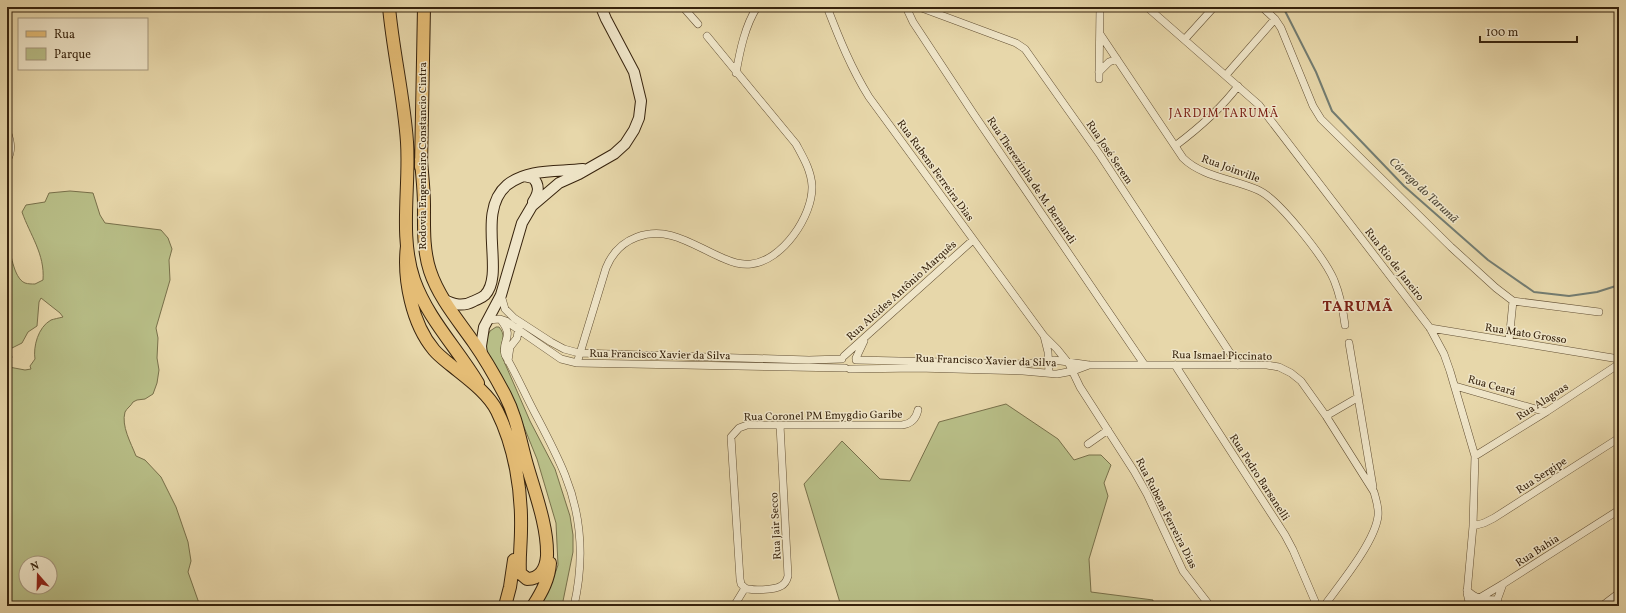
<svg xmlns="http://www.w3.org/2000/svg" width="1626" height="613" font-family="Vollkorn,serif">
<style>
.green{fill:#b8be87;stroke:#78704a;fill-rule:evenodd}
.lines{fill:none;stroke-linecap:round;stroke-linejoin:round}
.stream{stroke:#737c71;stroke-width:2}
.street-casing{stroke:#635034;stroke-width:8}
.secondary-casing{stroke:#37230d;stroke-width:12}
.primary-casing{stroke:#37230d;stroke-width:14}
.street{stroke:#efe5c8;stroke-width:7}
.secondary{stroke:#efe5c8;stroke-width:10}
.primary{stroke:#e4bc75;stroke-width:12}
.labels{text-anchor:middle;stroke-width:3;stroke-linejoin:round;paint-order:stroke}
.street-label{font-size:11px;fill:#37230d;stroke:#efe5c8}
.neighbourhood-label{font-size:12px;letter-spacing:1px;fill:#7a1f14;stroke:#efe5c8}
.water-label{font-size:12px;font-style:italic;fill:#504837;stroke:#efe5c8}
.district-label{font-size:15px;font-weight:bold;letter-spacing:1px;fill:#7a1f14;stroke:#efe5c8}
</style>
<rect width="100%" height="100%" fill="#e7d7aa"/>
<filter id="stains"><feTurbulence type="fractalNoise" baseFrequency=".005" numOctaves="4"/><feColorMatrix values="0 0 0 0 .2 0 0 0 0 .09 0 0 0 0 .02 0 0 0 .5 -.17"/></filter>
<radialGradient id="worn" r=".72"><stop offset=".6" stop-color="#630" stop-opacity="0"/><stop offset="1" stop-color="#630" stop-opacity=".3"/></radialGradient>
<path class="green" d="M 70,191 L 93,193 L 100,215 L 105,223 L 161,230 L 168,238 L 172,249 L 169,260 L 170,280 L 156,328 L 158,338 L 157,358 L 159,370 L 157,383 L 153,394 L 145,399 L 137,400 L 133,402 C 131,406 127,408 125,412 C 121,426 131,443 136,456 L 145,460 L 161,477 L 176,507 L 188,542 L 191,561 L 188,572 L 200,606 L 7,606 L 7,240 C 11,251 13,278 25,283 C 28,284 32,284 35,284 L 43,280 C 45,254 30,235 22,212 L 26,205 L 45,202 L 49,193 ZM 41,298 L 60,313 L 63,317 C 59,318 54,319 51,320 C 38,327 33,347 35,359 L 30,366 L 31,369 L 25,370 L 9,367 L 8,365 L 12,357 L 9,351 L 12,348 L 22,343 L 28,332 L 37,326 L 39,302 ZM 26,563 L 50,563 L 50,587 L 26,587 Z
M 496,327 L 499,327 C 506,335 502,340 501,349 C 501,352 502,356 503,359 L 530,421 L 555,469 L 570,516 L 573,535 L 573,552 L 562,606 L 539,606 L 551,585 L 558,565 L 556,523 L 537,459 L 522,422 L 486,351 L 487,337 L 490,331 Z
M 1006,404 L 1058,439 L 1074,460 L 1089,455 L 1101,455 L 1111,465 L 1104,483 L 1108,496 L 1089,559 L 1091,592 L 1153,600 L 1153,606 L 841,606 L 804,484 L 842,441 L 880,479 L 910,481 L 939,422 Z"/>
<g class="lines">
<path class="stream" d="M 1283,7 L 1316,72 L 1332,111 L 1404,186 L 1488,260 L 1534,292 L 1569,296 L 1597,292 L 1619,285"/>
<defs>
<path id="street" d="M 683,7 L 698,24
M 827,7 C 839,38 851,68 869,97 L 1044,336 L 1057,349 L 1069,364 L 1080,387 L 1134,471 L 1147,494 L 1183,571 L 1210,606
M 906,7 L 913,22 L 973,113 L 1144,364
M 919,7 L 1016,43 L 1025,49 L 1100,155 L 1238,365
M 1147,7 L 1259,105 L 1430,328 L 1444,354 L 1450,371 L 1475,456 L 1473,526 L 1467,593 L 1470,606
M 1262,7 L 1275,19 L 1281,28 L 1313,106 L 1321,119 L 1451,247 L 1496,288 L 1513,301 L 1599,312
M 1100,34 L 1183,158 C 1202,177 1234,179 1258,190 C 1279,199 1325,259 1334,280 C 1340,295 1343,309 1345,325
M 1185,39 L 1214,7
M 1099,72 L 1109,62 L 1117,59
M 736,73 C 740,50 745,26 757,7
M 1226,75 L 1275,19
M 1099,79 L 1100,7
M 7,131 C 11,141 13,151 7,160
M 1175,146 C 1199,128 1220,110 1238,86
M 501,295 L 505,309 L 514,318 L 551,342 L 564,349 L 579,353 L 809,360 L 842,359
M 487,320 L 500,319 L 506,321 L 561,359 L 577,363 L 845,368
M 501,320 C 515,338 501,339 505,355 C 517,375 526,397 537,417 C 547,436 557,455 565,475 C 582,517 584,562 574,606
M 1430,328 L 1619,359
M 1044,336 L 1048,352 L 1049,373
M 1509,341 L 1513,301
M 1349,343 L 1373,487
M 844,356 L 973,240
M 856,358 L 864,341
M 856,360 L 1025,364 L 1054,360 L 1089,365 L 1267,365 L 1279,367 L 1291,373 L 1301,381 L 1326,416 L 1374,492 C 1376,500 1379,507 1378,516 C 1375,542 1340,584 1324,606
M 508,361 L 510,347 L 517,338 L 519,326
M 577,363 L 606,268 C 612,253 621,243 637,237 C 670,225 695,247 725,259 C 734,263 742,265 751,264 C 782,261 813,216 812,186 C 811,170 803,157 796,144 L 707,36
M 1175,365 L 1285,535 L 1293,550 L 1317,606
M 850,369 L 917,368 L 1023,371 L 1057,374 L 1073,371 L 1089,365
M 1455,386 L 1546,412
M 1326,416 L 1357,398
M 1088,444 L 1108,430
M 1475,456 L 1546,412 L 1619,364
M 1473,526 L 1484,523 L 1494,518 L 1619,438
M 745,588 L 741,584 L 740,579 L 731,437 L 739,428 L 747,425 L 902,425 C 911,424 916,419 918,410
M 745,588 C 752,591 774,590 781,586 C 785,584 787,580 788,576 L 780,425
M 1467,590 C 1476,600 1485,599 1498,600
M 734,606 L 745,588
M 1466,606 L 1503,584 L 1619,510
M 1495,606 L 1503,584
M 1602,606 L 1619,593"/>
<path id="secondary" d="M 524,176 L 533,178 C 541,186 538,194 533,202
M 443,299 C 454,305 463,307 474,301 C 478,299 482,298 485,295 C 506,273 475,212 507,185 C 528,168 558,172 583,169
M 482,355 L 481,346 L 484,327 L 501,295 L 522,223 L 532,206 L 559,183 L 579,174 L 614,154 L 625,144 L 634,130 L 639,118 L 641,101 L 634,72 L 606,19 L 601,7"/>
<path id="primary" d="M 389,7 C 393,52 404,97 407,142 C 410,188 399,236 414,280 C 428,319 457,348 478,383
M 421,167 L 424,7
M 407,246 C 403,279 412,324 434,350 C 439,356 446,361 452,366 C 468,379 488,393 497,411 C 515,447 522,491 521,530 C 521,544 519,558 520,573 L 527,579 C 540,579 546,568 547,556 C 548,527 535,493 527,465 C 520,441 517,418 505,395 C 496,378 486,360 474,343 C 458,320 439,298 430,271 C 423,250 424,227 424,205 C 424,190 422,175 421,159
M 505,606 L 510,587 L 514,560
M 533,606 C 542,592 549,579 550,563"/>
</defs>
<use href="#street" class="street-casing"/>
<use href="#secondary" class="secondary-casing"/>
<use href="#primary" class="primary-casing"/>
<use href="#street" class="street"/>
<use href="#secondary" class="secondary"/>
<use href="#primary" class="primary"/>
</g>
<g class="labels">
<g class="street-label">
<text transform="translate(1110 152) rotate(56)" y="4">Rua José Serem</text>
<text transform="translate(422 156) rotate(-90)" y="4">Rodovia Engenheiro Constancio Cintra</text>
<text transform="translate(1231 168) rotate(20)" y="4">Rua Joinville</text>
<text transform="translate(936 170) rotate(54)" y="4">Rua Rubens Ferreira Dias</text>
<text transform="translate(1032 180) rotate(56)" y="4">Rua Therezinha de M. Bernardi</text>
<text transform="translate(1395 264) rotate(52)" y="4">Rua Rio de Janeiro</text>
<text transform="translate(901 290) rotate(-42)" y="4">Rua Alcides Antônio Marquês</text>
<text transform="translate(1526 333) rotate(9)" y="4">Rua Mato Grosso</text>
<text transform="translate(660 354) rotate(1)" y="4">Rua Francisco Xavier da Silva</text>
<text transform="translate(1222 355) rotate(1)" y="4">Rua Ismael Piccinato</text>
<text transform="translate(986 360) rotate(2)" y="4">Rua Francisco Xavier da Silva</text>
<text transform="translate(1492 385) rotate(16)" y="4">Rua Ceará</text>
<text transform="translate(1542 401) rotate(-33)" y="4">Rua Alagoas</text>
<text transform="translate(823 415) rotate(-1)" y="4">Rua Coronel PM Emygdio Garibe</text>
<text transform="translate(1541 475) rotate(-33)" y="4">Rua Sergipe</text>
<text transform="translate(1260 477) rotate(57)" y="4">Rua Pedro Barsanelli</text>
<text transform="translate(1167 513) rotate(63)" y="4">Rua Rubens Ferreira Dias</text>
<text transform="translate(775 526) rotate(-93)" y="4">Rua Jair Secco</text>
<text transform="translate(1537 550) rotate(-33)" y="4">Rua Bahia</text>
</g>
<g class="neighbourhood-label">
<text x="1224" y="117">JARDIM TARUMÃ</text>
</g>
<g class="water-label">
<text transform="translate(1424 190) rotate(43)" y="4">Córrego do Tarumã</text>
</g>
<g class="district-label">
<text x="1358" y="311">TARUMÃ</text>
</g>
</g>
<rect width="1626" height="613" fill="none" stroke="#e7d7aa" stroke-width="24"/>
<rect x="8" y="8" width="1610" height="597" fill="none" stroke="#37230d" stroke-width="2"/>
<rect x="12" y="12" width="1602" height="589" fill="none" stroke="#37230d"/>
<rect x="18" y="18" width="130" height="52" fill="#efe5c8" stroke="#a5977d"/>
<rect x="26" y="31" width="20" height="6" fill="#e4bc75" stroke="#a5977d"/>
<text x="54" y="38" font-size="12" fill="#37230d">Rua</text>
<rect x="26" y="48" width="20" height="12" fill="#b8be87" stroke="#a5977d"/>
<text x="54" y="58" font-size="12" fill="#37230d">Parque</text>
<g transform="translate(38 575) rotate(340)"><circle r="19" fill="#efe5c8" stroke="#a5977d"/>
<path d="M0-3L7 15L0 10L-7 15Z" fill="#8f2418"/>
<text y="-6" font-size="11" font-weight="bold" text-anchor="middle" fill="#37230d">N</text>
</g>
<path d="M1480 36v6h97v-6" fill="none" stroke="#37230d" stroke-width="2"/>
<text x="1486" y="36" font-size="12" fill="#37230d" stroke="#efe5c8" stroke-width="3" paint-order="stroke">100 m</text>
<rect width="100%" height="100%" filter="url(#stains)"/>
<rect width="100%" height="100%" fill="url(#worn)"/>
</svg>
